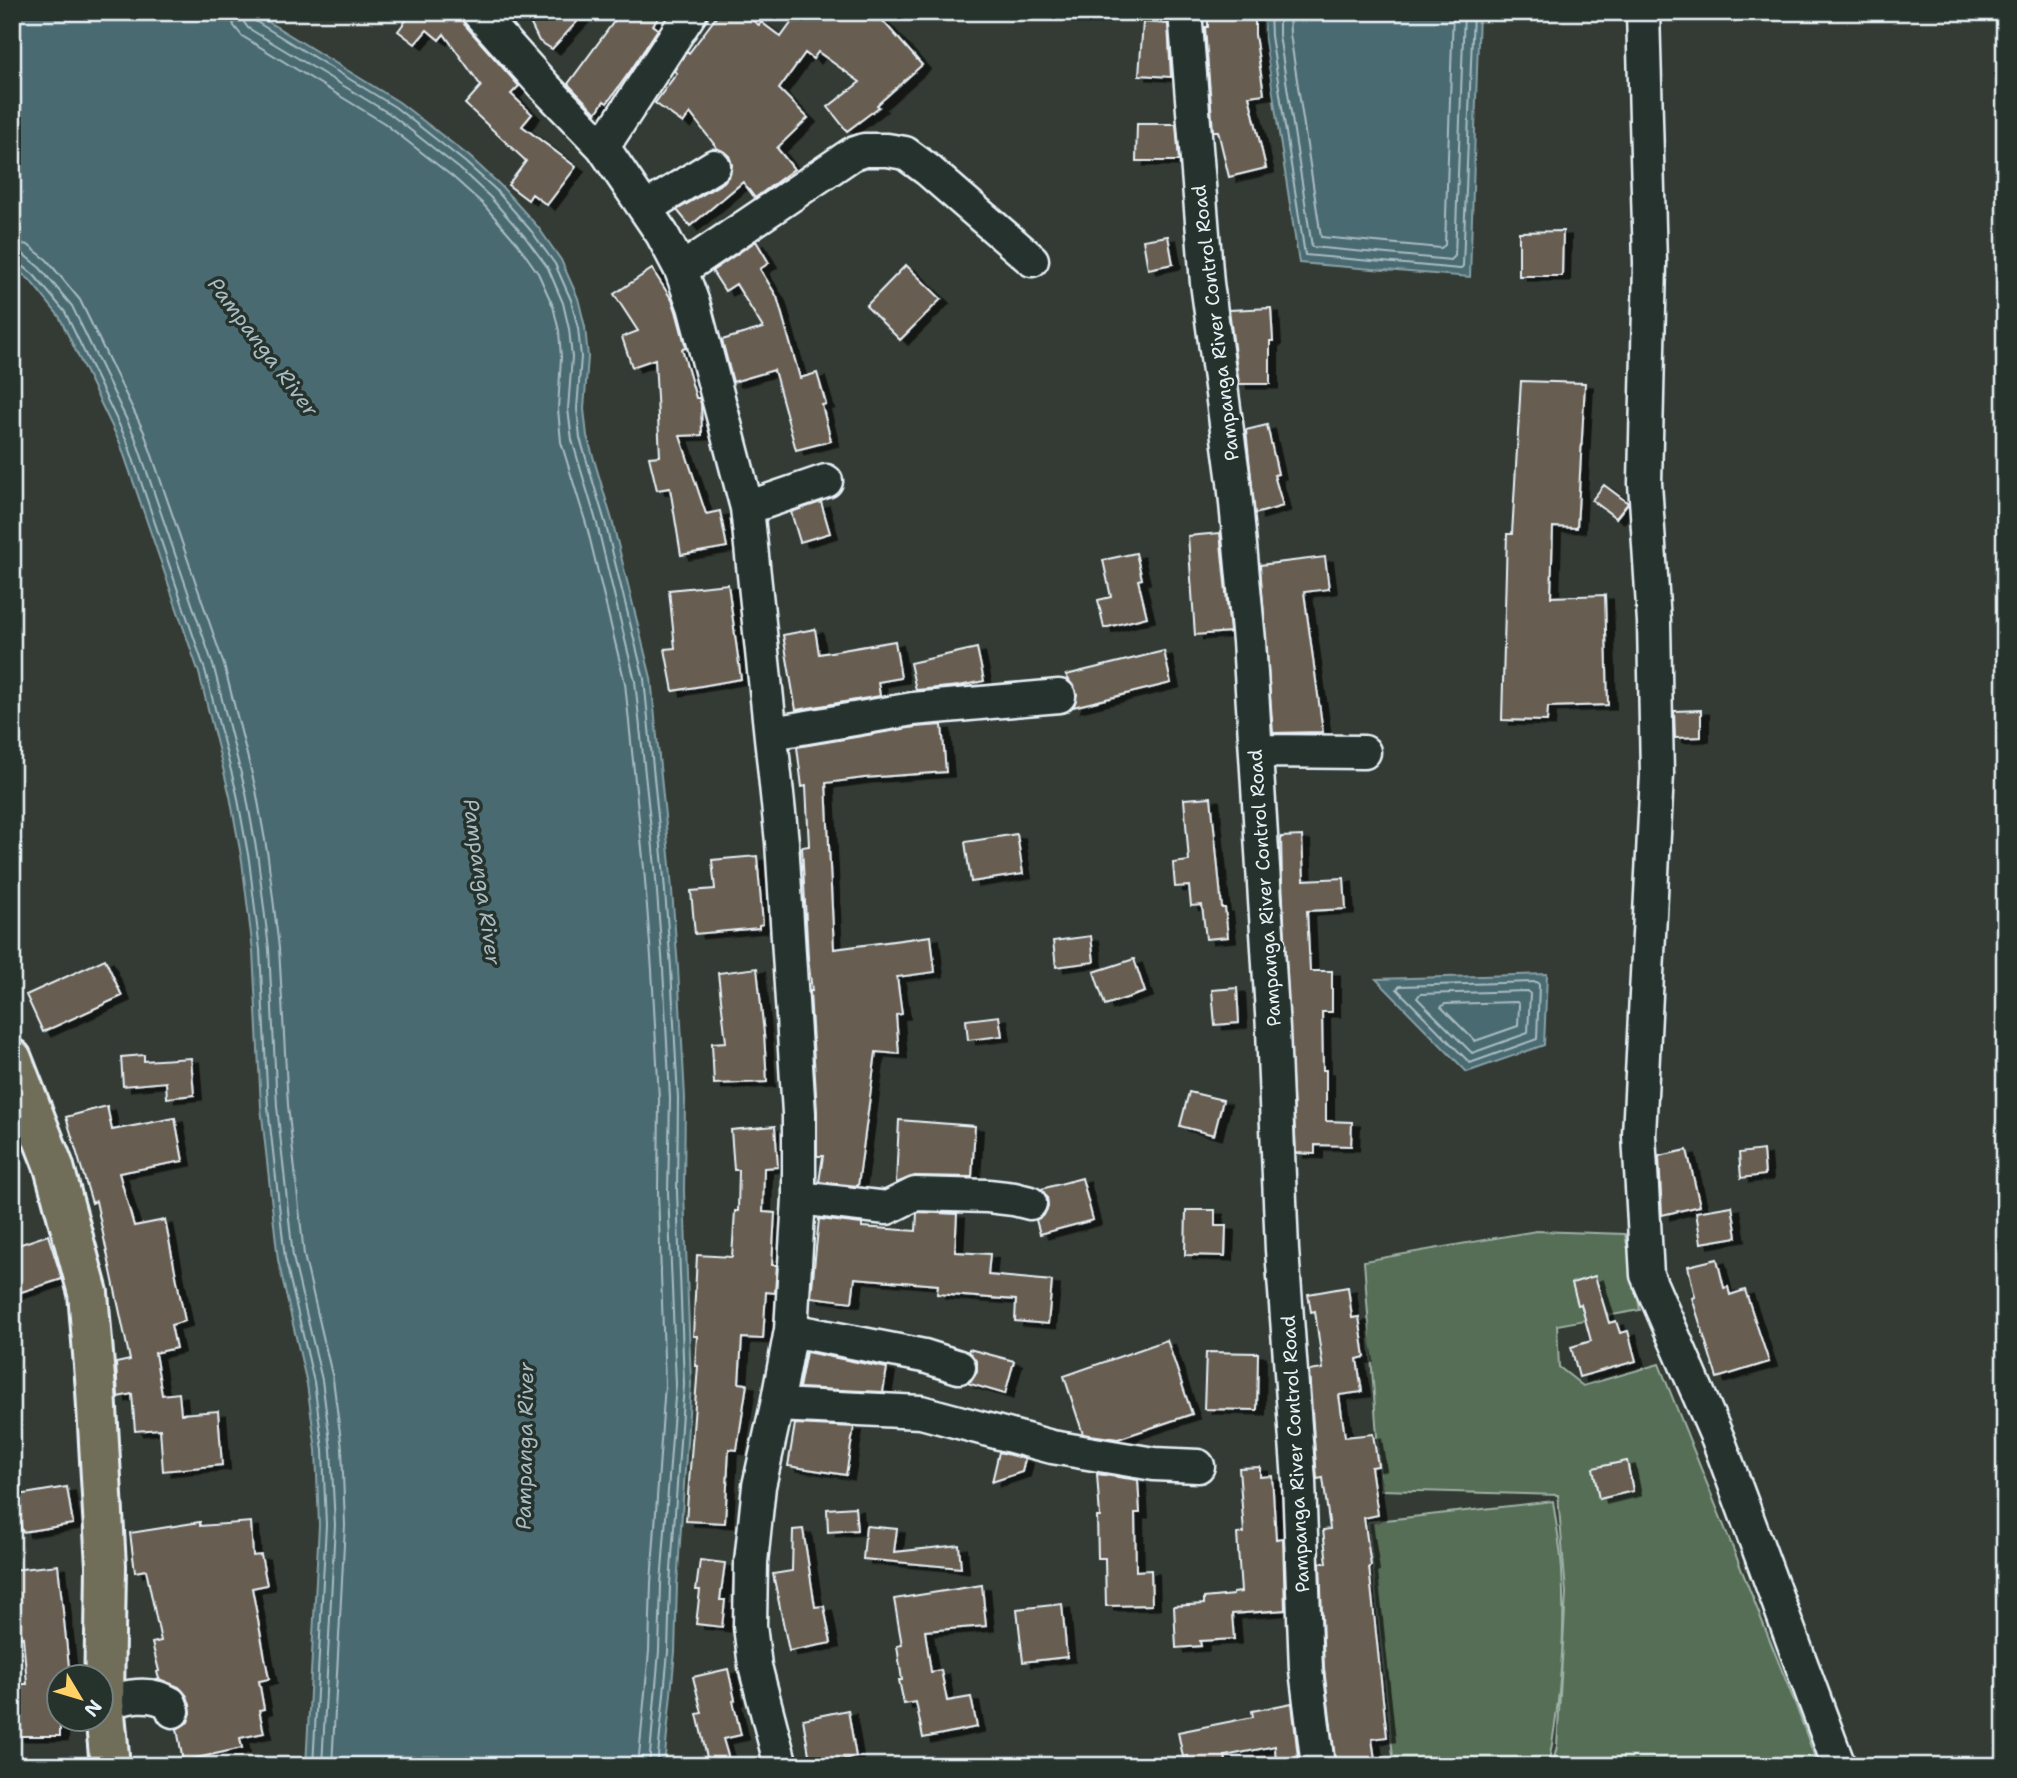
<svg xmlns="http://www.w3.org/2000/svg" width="2017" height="1778" font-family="'Shantell Sans',sans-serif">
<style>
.green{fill:#556e54;stroke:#9eb0a6;stroke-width:2}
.water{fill:#4a6a71;stroke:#89a0a7;stroke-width:2}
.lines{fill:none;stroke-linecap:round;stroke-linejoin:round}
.shore{stroke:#a9bbc2;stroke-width:2}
.building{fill:#675d51;stroke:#e8f1f8;stroke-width:2;filter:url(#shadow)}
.minor-casing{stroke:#e8f1f8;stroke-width:37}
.major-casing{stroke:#e8f1f8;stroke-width:44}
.minor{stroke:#26332d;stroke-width:32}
.major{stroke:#706e59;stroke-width:38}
.labels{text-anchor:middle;stroke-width:7;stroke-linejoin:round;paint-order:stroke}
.street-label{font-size:19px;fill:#e8f1f8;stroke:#26332d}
.water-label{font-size:21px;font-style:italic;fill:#a9bbc2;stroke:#26332d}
</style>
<defs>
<filter id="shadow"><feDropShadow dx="8" dy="4.5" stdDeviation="0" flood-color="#0009"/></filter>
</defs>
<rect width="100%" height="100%" fill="#333b34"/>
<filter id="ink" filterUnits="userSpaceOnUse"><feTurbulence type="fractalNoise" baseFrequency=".0143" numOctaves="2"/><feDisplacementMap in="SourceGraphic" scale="14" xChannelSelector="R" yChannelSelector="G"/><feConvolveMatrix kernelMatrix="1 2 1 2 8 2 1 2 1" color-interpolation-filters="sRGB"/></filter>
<g filter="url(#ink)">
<path class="green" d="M 1536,1231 L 1625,1234 L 1640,1310 L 1557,1325 L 1559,1367 L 1583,1386 L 1659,1364 L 1795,1703 L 1818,1766 L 1554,1766 L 1553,1763 L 1557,1746 L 1566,1593 L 1558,1495 L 1381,1490 L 1364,1261 Z
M 1553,1501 C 1556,1524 1561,1548 1562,1571 C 1566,1632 1560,1706 1548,1766 L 1394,1766 L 1368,1522 Z"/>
<path class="water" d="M 12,12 L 252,12 L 399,102 L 470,157 L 501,186 L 538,227 L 561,260 L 578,298 L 585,327 L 588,357 L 584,409 L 587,436 L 612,520 L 651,678 L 670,865 L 678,968 L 685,1098 L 684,1192 L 691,1384 L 677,1585 L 675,1652 L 664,1766 L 306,1766 L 319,1525 L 316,1450 L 307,1384 L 278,1260 L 261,1107 L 253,951 L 242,861 L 230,796 L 199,673 L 120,443 L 59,316 L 30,280 L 12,266 Z
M 1263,12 L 1479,12 L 1470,277 L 1299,263 L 1264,36 Z
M 1547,974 L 1544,1045 L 1467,1072 L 1376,979 Z"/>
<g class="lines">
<path class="shore" d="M 231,12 L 234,26 L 242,36 L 384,123 L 453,177 L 483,204 L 517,243 L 538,273 L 553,306 L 559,331 L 561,357 L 558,409 L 561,442 L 587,527 L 625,683 L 644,868 L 652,970 L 659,1099 L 658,1193 L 665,1384 L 651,1583 L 649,1651 L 638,1766
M 242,12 L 243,21 L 248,28 L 390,114 L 460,169 L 490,197 L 525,237 L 548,268 L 563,303 L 569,329 L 572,357 L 568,409 L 572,440 L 597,524 L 635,681 L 655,867 L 663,969 L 670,1098 L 668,1192 L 676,1384 L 661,1584 L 659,1651 L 649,1766
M 251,12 L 255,21 L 395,107 L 465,162 L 496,190 L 532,232 L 555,264 L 571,300 L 578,328 L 581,357 L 577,409 L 580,438 L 605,522 L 644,679 L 663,866 L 671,968 L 678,1098 L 677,1192 L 684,1384 L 670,1585 L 668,1652 L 657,1766
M 1270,12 L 1271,36 L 1305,255 L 1460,269 L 1463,266 L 1473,12
M 1279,12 L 1279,35 L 1312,247 L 1451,260 L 1455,256 L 1464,12
M 1289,12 L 1290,34 L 1321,237 L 1441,248 L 1445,245 L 1453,12
M 12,242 L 28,245 L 47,260 L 80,300 L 144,432 L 224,665 L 256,790 L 268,857 L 279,948 L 288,1105 L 304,1255 L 333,1379 L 342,1448 L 345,1525 L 332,1766
M 12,252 L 23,254 L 40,268 L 72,306 L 135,437 L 214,668 L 246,793 L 258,859 L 269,949 L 277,1106 L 293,1257 L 322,1380 L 331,1449 L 335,1525 L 322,1766
M 12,261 L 18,262 L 34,275 L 65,312 L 127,441 L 205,670 L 237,794 L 249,860 L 260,950 L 268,1107 L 285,1258 L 314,1382 L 323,1450 L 326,1525 L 313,1766
M 1537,982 L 1539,985 L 1537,1039 L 1470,1063 L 1397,989 L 1400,986 Z
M 1528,991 L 1530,994 L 1528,1033 L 1472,1053 L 1417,998 L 1420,994 Z
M 1517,1002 L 1519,1005 L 1518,1026 L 1475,1041 L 1441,1007 L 1445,1004 Z"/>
</g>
<path class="building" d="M 406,12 L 460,12 L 464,24 L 519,86 L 511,94 L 532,114 L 522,126 L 576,167 L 547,205 L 532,194 L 528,200 L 508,185 L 526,161 L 465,104 L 481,86 L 444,34 L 439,40 L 427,30 L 415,44 L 398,31 L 410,15 Z
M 525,12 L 586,12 L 552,49 L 539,41 Z
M 621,12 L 663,12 L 653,25 L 658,29 L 631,70 L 607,103 L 604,101 L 596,113 L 568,84 Z
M 720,12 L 741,12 L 759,25 L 761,22 L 781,37 L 799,12 L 875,12 L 922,65 L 877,105 L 879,107 L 847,131 L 828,107 L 860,82 L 818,52 L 813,59 L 805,53 L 779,89 L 808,118 L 777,148 L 794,169 L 755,198 L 743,182 L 690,226 L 677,210 L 724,182 L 730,174 L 732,165 L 729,156 L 717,148 L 690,113 L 683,123 L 655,103 L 677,73 L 674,71 L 687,51 L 689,53 Z
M 1208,12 L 1255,12 L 1255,35 L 1264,94 L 1249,96 L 1266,168 L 1229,177 L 1218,131 L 1213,131 L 1205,27 L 1208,27 Z
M 1143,22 L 1168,24 L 1171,77 L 1139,75 Z
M 1137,124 L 1176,124 L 1179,161 L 1136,161 Z
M 1563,231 L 1562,276 L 1519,276 L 1519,232 Z
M 1168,236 L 1173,264 L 1148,269 L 1143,240 Z
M 756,241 L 769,263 L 760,269 L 777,297 L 800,378 L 817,373 L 826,404 L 822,405 L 831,441 L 796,450 L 774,370 L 733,382 L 722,340 L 763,328 L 736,284 L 725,291 L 712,271 Z
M 906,265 L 941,299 L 900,340 L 866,306 Z
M 652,269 L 672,300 L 676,311 L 686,348 L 682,349 L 696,398 L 699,398 L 701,404 L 702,435 L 680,436 L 706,514 L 720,511 L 727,547 L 681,555 L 670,488 L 657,490 L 649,457 L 660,456 L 655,359 L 632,367 L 622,337 L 638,331 L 614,294 Z
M 1271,308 L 1273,341 L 1270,341 L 1270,384 L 1239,384 L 1229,310 Z
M 1521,381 L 1585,383 L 1577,528 L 1553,527 L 1551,597 L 1605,595 L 1608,705 L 1548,707 L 1547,721 L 1502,720 L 1507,534 L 1512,534 Z
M 1267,425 L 1278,474 L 1274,475 L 1283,506 L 1255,514 L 1246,430 Z
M 1604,485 L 1628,503 L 1616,518 L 1592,500 Z
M 821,502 L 830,533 L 800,542 L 791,512 Z
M 1220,533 L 1230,632 L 1195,635 L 1188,536 Z
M 1136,553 L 1142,579 L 1138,580 L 1147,617 L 1104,628 L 1098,600 L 1111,597 L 1103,560 Z
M 1325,557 L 1329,589 L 1304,592 L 1323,732 L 1273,733 L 1260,565 Z
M 728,584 L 741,679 L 673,691 L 665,649 L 675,648 L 669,590 Z
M 815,629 L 819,654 L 895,641 L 901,678 L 878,682 L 880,696 L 796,710 L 783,635 Z
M 977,648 L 984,681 L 959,686 L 916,690 L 910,663 Z
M 1164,651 L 1171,683 L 1073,707 L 1077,694 L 1066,675 Z
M 1701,710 L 1701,737 L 1675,738 L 1674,711 Z
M 942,725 L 946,772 L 864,778 L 826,783 L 834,949 L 931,936 L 935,972 L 897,977 L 902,1014 L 896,1015 L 899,1054 L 876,1052 L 858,1186 L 819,1182 L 823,1156 L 817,1156 L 817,1112 L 810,991 L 812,991 L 808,958 L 802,847 L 809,846 L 806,786 L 802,787 L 797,747 L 915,727 Z
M 1211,797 L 1222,908 L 1225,908 L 1228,937 L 1206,939 L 1202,905 L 1191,906 L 1189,886 L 1175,887 L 1173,863 L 1189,861 L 1184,799 Z
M 1017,834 L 1023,874 L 971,882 L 965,842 Z
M 1302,836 L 1304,880 L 1344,878 L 1346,909 L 1307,911 L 1310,971 L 1332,971 L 1332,1012 L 1322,1012 L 1323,1070 L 1326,1070 L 1326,1121 L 1352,1122 L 1351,1146 L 1315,1145 L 1315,1154 L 1296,1153 L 1282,881 L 1281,837 Z
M 757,856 L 763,924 L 759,925 L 759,928 L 695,934 L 691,891 L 715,889 L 712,860 Z
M 1091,936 L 1094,962 L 1056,967 L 1053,941 Z
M 105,959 L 122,996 L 43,1032 L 26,995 Z
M 1134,959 L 1145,992 L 1105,1005 L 1094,972 Z
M 757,968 L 764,1034 L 767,1082 L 714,1084 L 712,1043 L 726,1042 L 718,973 Z
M 1237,988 L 1239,1023 L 1215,1025 L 1212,990 Z
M 999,1016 L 1002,1036 L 968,1040 L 966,1020 Z
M 144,1055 L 144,1061 L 191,1058 L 194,1095 L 167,1098 L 166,1082 L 123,1086 L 121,1057 Z
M 1189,1092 L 1223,1100 L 1214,1135 L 1180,1126 Z
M 107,1106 L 112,1130 L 175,1118 L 183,1161 L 119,1173 L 134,1226 L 165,1220 L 185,1321 L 171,1325 L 176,1348 L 155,1353 L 162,1395 L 179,1393 L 181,1414 L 218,1411 L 222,1465 L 163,1471 L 160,1429 L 135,1431 L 132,1394 L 118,1397 L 116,1363 L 130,1360 L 96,1201 L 92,1203 L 66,1117 Z
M 899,1120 L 975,1126 L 972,1177 L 915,1176 L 896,1183 Z
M 775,1126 L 778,1167 L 764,1168 L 763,1212 L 775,1213 L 772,1265 L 777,1265 L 775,1293 L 766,1292 L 763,1339 L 742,1338 L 739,1383 L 747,1384 L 737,1450 L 729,1449 L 725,1523 L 686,1521 L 698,1366 L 695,1366 L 697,1336 L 693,1336 L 697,1255 L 732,1257 L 735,1211 L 738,1211 L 739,1170 L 734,1170 L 731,1130 Z
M 1687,1150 L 1700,1206 L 1662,1215 L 1659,1156 Z
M 1763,1150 L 1765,1175 L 1741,1178 L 1739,1153 Z
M 1082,1178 L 1093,1220 L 1040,1234 L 1036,1220 L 1044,1215 L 1048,1207 L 1047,1197 L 1041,1189 Z
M 1732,1206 L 1737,1237 L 1701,1243 L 1696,1212 Z
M 1186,1210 L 1215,1210 L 1215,1226 L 1226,1226 L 1225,1256 L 1185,1255 Z
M 919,1212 L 957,1214 L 955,1252 L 990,1254 L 988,1275 L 1052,1281 L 1048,1324 L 1015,1321 L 1016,1300 L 937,1294 L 938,1285 L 855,1278 L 852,1302 L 811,1297 L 819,1219 L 862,1224 L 862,1227 L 916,1231 L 917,1213 Z
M 48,1235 L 62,1279 L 12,1295 L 12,1247 Z
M 1717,1259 L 1724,1288 L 1728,1287 L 1730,1295 L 1745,1290 L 1769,1362 L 1717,1378 L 1692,1298 L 1695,1297 L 1688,1266 Z
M 1595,1276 L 1609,1323 L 1616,1321 L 1620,1333 L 1628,1331 L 1636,1361 L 1579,1377 L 1571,1347 L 1591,1341 L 1581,1304 L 1578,1305 L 1572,1283 Z
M 1348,1287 L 1352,1318 L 1359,1317 L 1365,1357 L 1357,1359 L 1362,1392 L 1339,1395 L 1345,1437 L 1373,1434 L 1378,1466 L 1371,1467 L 1378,1515 L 1364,1518 L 1371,1566 L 1369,1567 L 1387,1737 L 1372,1739 L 1376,1766 L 1336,1766 L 1324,1669 L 1320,1563 L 1327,1563 L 1323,1530 L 1330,1529 L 1323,1478 L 1317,1479 L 1309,1371 L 1323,1369 L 1315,1311 L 1311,1312 L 1308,1294 Z
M 1167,1340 L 1192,1414 L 1118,1439 L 1083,1434 L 1064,1376 Z
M 969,1349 L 1014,1361 L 1005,1394 L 967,1383 L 972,1380 L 977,1372 L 977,1362 L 968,1352 Z
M 806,1352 L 887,1368 L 883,1392 L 799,1388 Z
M 1206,1352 L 1258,1353 L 1257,1410 L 1204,1409 Z
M 795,1424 L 854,1427 L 846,1475 L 788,1466 Z
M 999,1452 L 1025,1459 L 1022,1472 L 992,1482 Z
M 1627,1461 L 1633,1491 L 1599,1499 L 1593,1468 Z
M 1260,1467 L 1260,1477 L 1272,1476 L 1276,1539 L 1283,1538 L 1285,1610 L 1232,1614 L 1234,1639 L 1200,1641 L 1201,1646 L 1176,1648 L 1174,1606 L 1204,1604 L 1204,1598 L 1233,1595 L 1233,1593 L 1241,1592 L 1237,1534 L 1244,1533 L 1239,1468 Z
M 1097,1474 L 1138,1480 L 1140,1513 L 1135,1513 L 1136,1571 L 1151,1570 L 1152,1605 L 1106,1606 L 1105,1558 L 1098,1558 L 1097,1517 L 1100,1517 Z
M 67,1487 L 73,1524 L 22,1532 L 20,1521 L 12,1522 L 12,1496 Z
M 855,1507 L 857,1530 L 828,1532 L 827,1509 Z
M 200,1522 L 200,1526 L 251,1522 L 253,1556 L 261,1555 L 267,1585 L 252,1588 L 269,1679 L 259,1681 L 264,1709 L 259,1710 L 264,1733 L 240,1738 L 242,1748 L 183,1761 L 177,1729 L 188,1722 L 191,1713 L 190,1705 L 187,1696 L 179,1687 L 159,1679 L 157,1672 L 159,1671 L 152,1643 L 161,1641 L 146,1570 L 135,1572 L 130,1533 Z
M 866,1526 L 897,1529 L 894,1552 L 959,1545 L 961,1568 L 863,1559 Z
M 803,1529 L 815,1607 L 824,1606 L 831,1643 L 789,1651 L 773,1574 L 792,1571 L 793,1530 Z
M 700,1560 L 725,1563 L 720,1600 L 725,1600 L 722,1627 L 696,1624 L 700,1590 L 696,1590 Z
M 58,1565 L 70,1676 L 60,1676 L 60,1736 L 12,1736 L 12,1684 L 27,1684 L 23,1637 L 12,1639 L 12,1570 Z
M 982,1585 L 986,1626 L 925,1631 L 931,1672 L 941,1670 L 947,1701 L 971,1697 L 977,1727 L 923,1738 L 916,1702 L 904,1704 L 899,1680 L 902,1680 L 897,1646 L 902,1645 L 894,1599 Z
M 1062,1604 L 1067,1657 L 1023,1662 L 1017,1609 Z
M 728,1669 L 735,1700 L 733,1701 L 741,1735 L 723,1739 L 731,1766 L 709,1766 L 697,1714 L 702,1713 L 693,1677 Z
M 1292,1703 L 1299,1766 L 1276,1766 L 1275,1746 L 1225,1756 L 1227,1766 L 1190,1766 L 1188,1756 L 1183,1757 L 1178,1732 L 1253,1717 L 1252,1711 Z
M 848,1710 L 856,1757 L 811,1766 L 803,1719 Z"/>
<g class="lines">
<defs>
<path id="minor" d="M 478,12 L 544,86 L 603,147 L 662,234 L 681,270 L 694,306 L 747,508 L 782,842 L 799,1113 L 799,1198 L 791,1330 L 777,1405 L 759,1486 L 751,1562 L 750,1626 L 755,1666 L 781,1766
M 1185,12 L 1207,283 L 1234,482 L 1249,641 L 1273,1029 L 1282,1250 L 1299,1481 L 1306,1670 L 1318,1766
M 1643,12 L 1650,263 L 1645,483 L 1654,622 L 1657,774 L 1639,1135 L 1647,1275 L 1718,1439 L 1839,1766
M 603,147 L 691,12
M 646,208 L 714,166
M 681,270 L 852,154 L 864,150 L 887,150 L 905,153 L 928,170 L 1032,260
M 747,508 L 826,481
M 772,733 L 913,709 L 1059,696
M 1256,751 L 1364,752
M 799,1198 L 887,1208 L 915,1194 L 988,1196 L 1014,1199 L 1030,1203
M 791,1330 L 924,1356 L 959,1367
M 777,1405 L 921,1412 L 1052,1447 L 1154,1464 L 1198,1466
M 104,1703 C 125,1697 149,1690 170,1703 L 173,1711"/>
<path id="major" d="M 12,1059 L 54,1167 L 88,1293 L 96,1390 L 106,1566 L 104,1703 L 110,1766"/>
</defs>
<use href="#minor" class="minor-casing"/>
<use href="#major" class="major-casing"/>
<use href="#minor" class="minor"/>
<use href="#major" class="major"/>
</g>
</g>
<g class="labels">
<g class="street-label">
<text transform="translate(1215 323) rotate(-97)" y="7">Pampanga River Control Road</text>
<text transform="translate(1264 888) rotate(-94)" y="7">Pampanga River Control Road</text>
<text transform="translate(1295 1454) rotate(-93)" y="7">Pampanga River Control Road</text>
</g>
<g class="water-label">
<text transform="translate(263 347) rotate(53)" y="7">Pampanga River</text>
<text transform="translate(482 882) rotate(82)" y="7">Pampanga River</text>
<text transform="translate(525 1446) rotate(-89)" y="7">Pampanga River</text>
</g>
</g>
<rect width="2017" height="1778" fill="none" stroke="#26332d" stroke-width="42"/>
<rect x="21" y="21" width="1975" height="1736" fill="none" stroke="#e8f1f8" stroke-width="2.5" filter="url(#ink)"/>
<g transform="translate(80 1698) rotate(128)"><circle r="33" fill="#26332d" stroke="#747f7e" stroke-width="2"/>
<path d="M0-5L12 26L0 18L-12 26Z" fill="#ffd166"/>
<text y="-10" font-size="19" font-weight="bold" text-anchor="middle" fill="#e8f1f8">N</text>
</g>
</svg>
